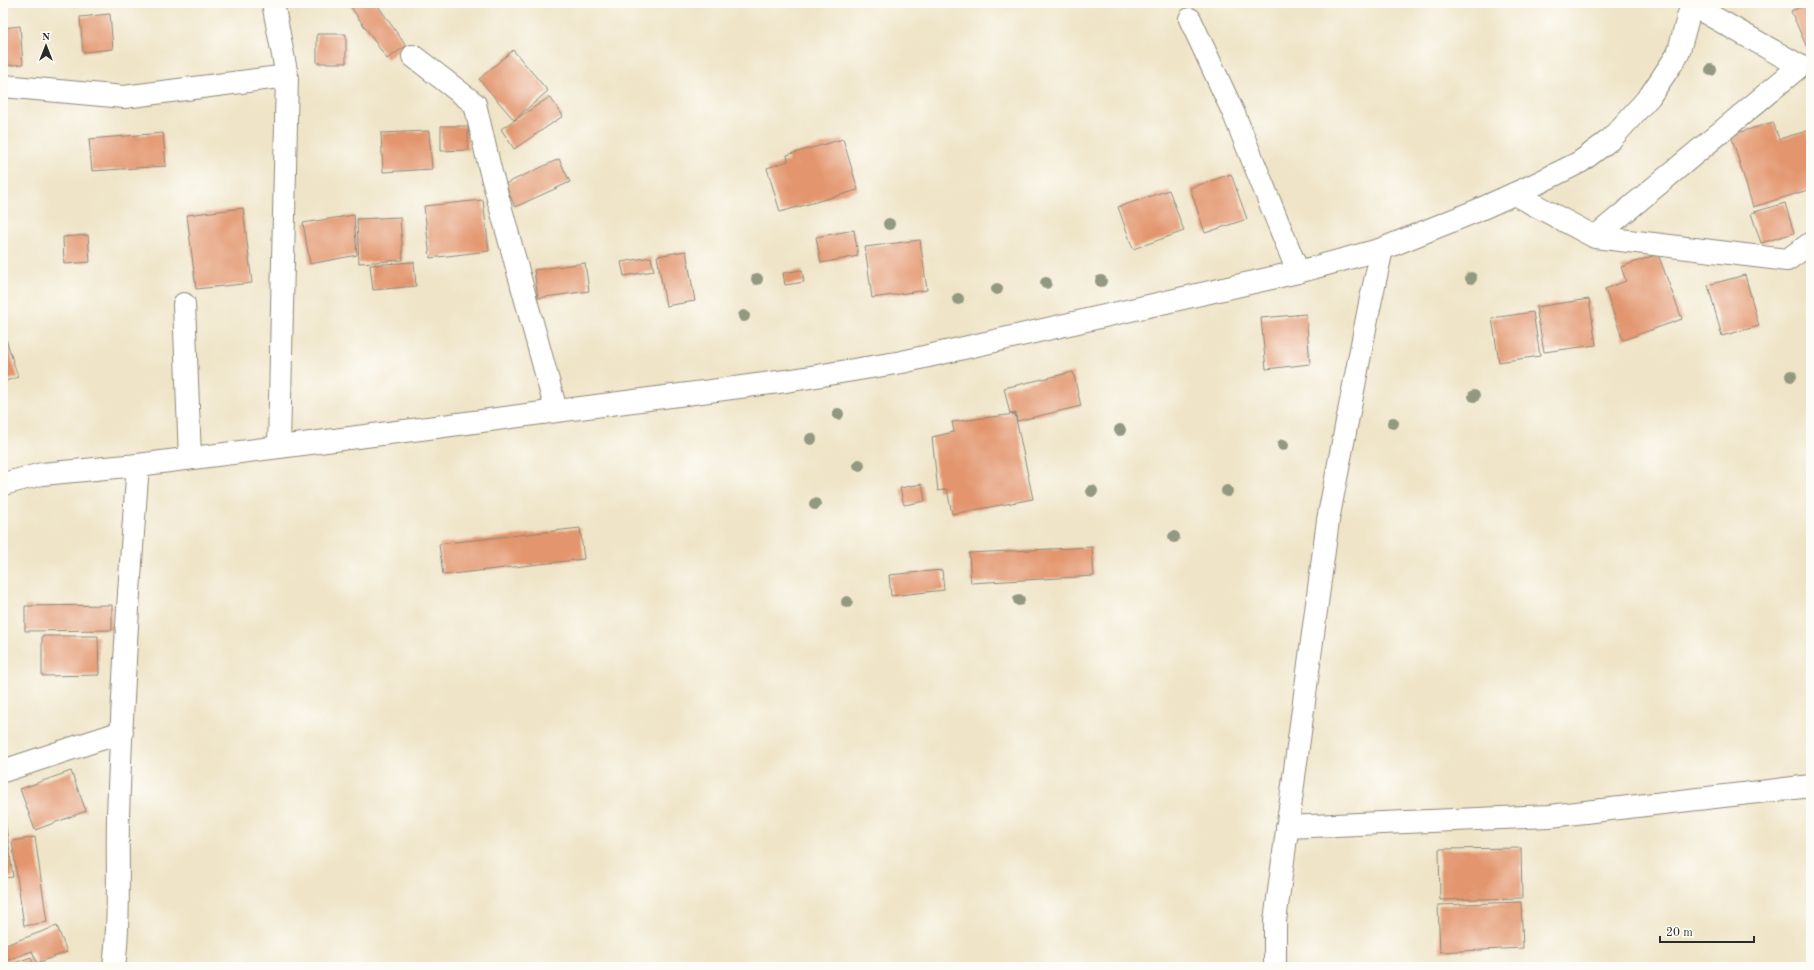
<svg xmlns="http://www.w3.org/2000/svg" width="1814" height="970" font-family="'Old Standard TT',serif">
<style>
.building{fill:#e3966e}
.lines{fill:none;stroke-linecap:round;stroke-linejoin:round}
.street-casing{stroke:#8d8879;stroke-width:24}
.secondary-casing{stroke:#8d8879;stroke-width:24}
.street{stroke:#fff;stroke-width:22}
.secondary{stroke:#fff;stroke-width:22}
.tree{fill:#939980}
</style>
<rect width="100%" height="100%" fill="#fdfcf7"/>
<filter id="ink" filterUnits="userSpaceOnUse"><feTurbulence type="fractalNoise" baseFrequency=".025" numOctaves="2"/><feDisplacementMap in="SourceGraphic" scale="8" xChannelSelector="R" yChannelSelector="G"/><feConvolveMatrix kernelMatrix="1 2 1 2 8 2 1 2 1" color-interpolation-filters="sRGB"/></filter>
<filter id="wash" filterUnits="userSpaceOnUse"><feTurbulence type="fractalNoise" baseFrequency=".012" numOctaves="4" result="noise"/><feDisplacementMap in="SourceGraphic" scale="16" xChannelSelector="R" yChannelSelector="G"/><feGaussianBlur stdDeviation="0.9" result="paint"/><feColorMatrix in="noise" values="0 0 0 0 0 0 0 0 0 0 0 0 0 0 0 0 0 1.4 0 .05"/><feComposite in="paint" operator="in"/></filter>
<g filter="url(#wash)">
<rect width="100%" height="100%" fill="#efe4c7"/>
<g id="blocks">
<path class="building" d="M 348,3 L 376,3 L 406,46 L 387,59 Z
M 1810,3 L 1811,3 L 1811,57 L 1791,11 Z
M 110,14 L 113,49 L 83,52 L 80,17 Z
M 20,26 L 23,64 L 3,66 L 3,28 Z
M 317,34 L 346,34 L 346,63 L 317,63 Z
M 513,50 L 548,91 L 514,120 L 479,79 Z
M 550,97 L 563,116 L 514,149 L 501,129 Z
M 1773,122 L 1779,139 L 1807,131 L 1811,143 L 1811,189 L 1753,207 L 1731,135 Z
M 441,126 L 468,126 L 468,150 L 441,151 Z
M 429,131 L 432,169 L 383,172 L 381,133 Z
M 163,133 L 166,166 L 92,171 L 89,139 Z
M 843,139 L 858,190 L 780,212 L 767,168 L 788,161 L 787,155 Z
M 559,159 L 570,182 L 515,207 L 505,184 Z
M 1231,174 L 1247,219 L 1205,233 L 1190,188 Z
M 1169,190 L 1184,231 L 1133,249 L 1118,207 Z
M 483,200 L 489,251 L 430,258 L 424,206 Z
M 1785,203 L 1794,233 L 1761,243 L 1751,213 Z
M 243,208 L 252,283 L 196,289 L 187,215 Z
M 354,215 L 357,255 L 310,264 L 303,223 Z
M 400,217 L 403,260 L 359,263 L 357,219 Z
M 854,230 L 858,256 L 821,263 L 816,237 Z
M 88,235 L 90,262 L 64,264 L 63,237 Z
M 920,240 L 927,290 L 872,298 L 865,247 Z
M 686,251 L 695,301 L 666,306 L 657,256 Z
M 1658,254 L 1682,319 L 1623,340 L 1605,289 L 1626,281 L 1621,267 Z
M 651,257 L 654,271 L 624,276 L 621,262 Z
M 414,262 L 416,286 L 373,290 L 370,265 Z
M 585,263 L 589,291 L 538,298 L 534,270 Z
M 802,270 L 804,282 L 785,285 L 783,273 Z
M 1745,275 L 1759,326 L 1722,336 L 1708,285 Z
M 1589,299 L 1596,345 L 1544,352 L 1536,307 Z
M 1533,312 L 1540,356 L 1499,362 L 1492,318 Z
M 1306,314 L 1310,364 L 1266,369 L 1261,318 Z
M 6,339 L 18,377 L 3,382 L 3,340 Z
M 1073,372 L 1081,406 L 1017,421 L 1016,413 L 1010,414 L 1004,388 Z
M 1015,414 L 1033,499 L 952,514 L 947,489 L 938,491 L 932,437 L 954,432 L 952,422 Z
M 922,484 L 925,501 L 904,505 L 900,488 Z
M 580,528 L 584,559 L 443,575 L 439,544 Z
M 1092,547 L 1094,576 L 971,583 L 969,553 Z
M 942,570 L 944,590 L 891,596 L 889,575 Z
M 112,605 L 112,630 L 25,631 L 25,606 Z
M 42,636 L 98,636 L 99,675 L 42,676 Z
M 71,771 L 86,811 L 35,830 L 20,789 Z
M 3,812 L 4,812 L 13,877 L 3,878 Z
M 35,837 L 47,922 L 24,926 L 12,841 Z
M 1521,848 L 1522,898 L 1440,900 L 1439,849 Z
M 1521,902 L 1523,948 L 1440,952 L 1438,905 Z
M 57,926 L 67,952 L 37,963 L 32,951 L 3,962 L 3,946 Z
M 31,957 L 34,967 L 3,967 Z"/>
</g>
</g>
<g filter="url(#ink)">
<use href="#blocks" fill-opacity="0" stroke="#8d8879" stroke-width="1"/>
<g class="lines">
<defs>
<path id="street" d="M 273,3 L 287,76 L 279,447
M 1190,19 L 1234,114 L 1298,272
M 413,56 L 475,104 L 490,169 L 556,410
M 3,86 L 124,97 L 287,76
M 1514,194 L 1595,237 L 1787,260 L 1811,243
M 1595,237 L 1800,66 L 1692,5
M 184,304 L 190,458
M 3,771 L 122,732
M 1287,827 L 1550,816 L 1811,786
M 114,967 C 120,917 117,866 118,816 C 122,698 129,582 138,465"/>
<path id="secondary" d="M 3,484 L 42,474 L 138,465 L 428,428 L 786,381 L 902,362 L 1298,272 L 1382,249 L 1476,211 L 1536,184 L 1580,162 L 1611,139 L 1650,96 L 1678,54 L 1692,3
M 1275,967 L 1275,921 L 1328,520 L 1369,308 L 1382,249"/>
</defs>
<use href="#street" class="street-casing"/>
<use href="#secondary" class="secondary-casing"/>
<use href="#street" class="street"/>
<use href="#secondary" class="secondary"/>
</g>
<g class="tree">
<circle cx="1711" cy="70" r="6"/>
<circle cx="889" cy="224" r="6"/>
<circle cx="1471" cy="278" r="6"/>
<circle cx="757" cy="279" r="6"/>
<circle cx="1101" cy="281" r="6"/>
<circle cx="1046" cy="283" r="6"/>
<circle cx="997" cy="289" r="6"/>
<circle cx="958" cy="299" r="6"/>
<circle cx="744" cy="316" r="6"/>
<circle cx="1791" cy="376" r="6"/>
<circle cx="1474" cy="396" r="6"/>
<circle cx="838" cy="414" r="6"/>
<circle cx="1393" cy="423" r="6"/>
<circle cx="1120" cy="430" r="6"/>
<circle cx="811" cy="439" r="6"/>
<circle cx="1283" cy="445" r="6"/>
<circle cx="859" cy="465" r="6"/>
<circle cx="1092" cy="491" r="6"/>
<circle cx="1227" cy="491" r="6"/>
<circle cx="815" cy="504" r="6"/>
<circle cx="1174" cy="537" r="6"/>
<circle cx="1019" cy="600" r="6"/>
<circle cx="847" cy="602" r="6"/>
</g>
</g>
<rect width="1814" height="970" fill="none" stroke="#fdfcf7" stroke-width="16"/>
<g transform="translate(46 46)" stroke="#fdfcf7" stroke-width="3" paint-order="stroke">
<path d="M0-3L7 15L0 10L-7 15Z" fill="#2b2b2b"/>
<text y="-6" font-size="11" font-weight="bold" text-anchor="middle" fill="#2b2b2b">N</text>
</g>
<path d="M1660 936v6h94v-6" fill="none" stroke="#2b2b2b" stroke-width="2"/>
<text x="1666" y="936" font-size="12" fill="#2b2b2b" stroke="#fdfcf7" stroke-width="3" paint-order="stroke">20 m</text>
</svg>
